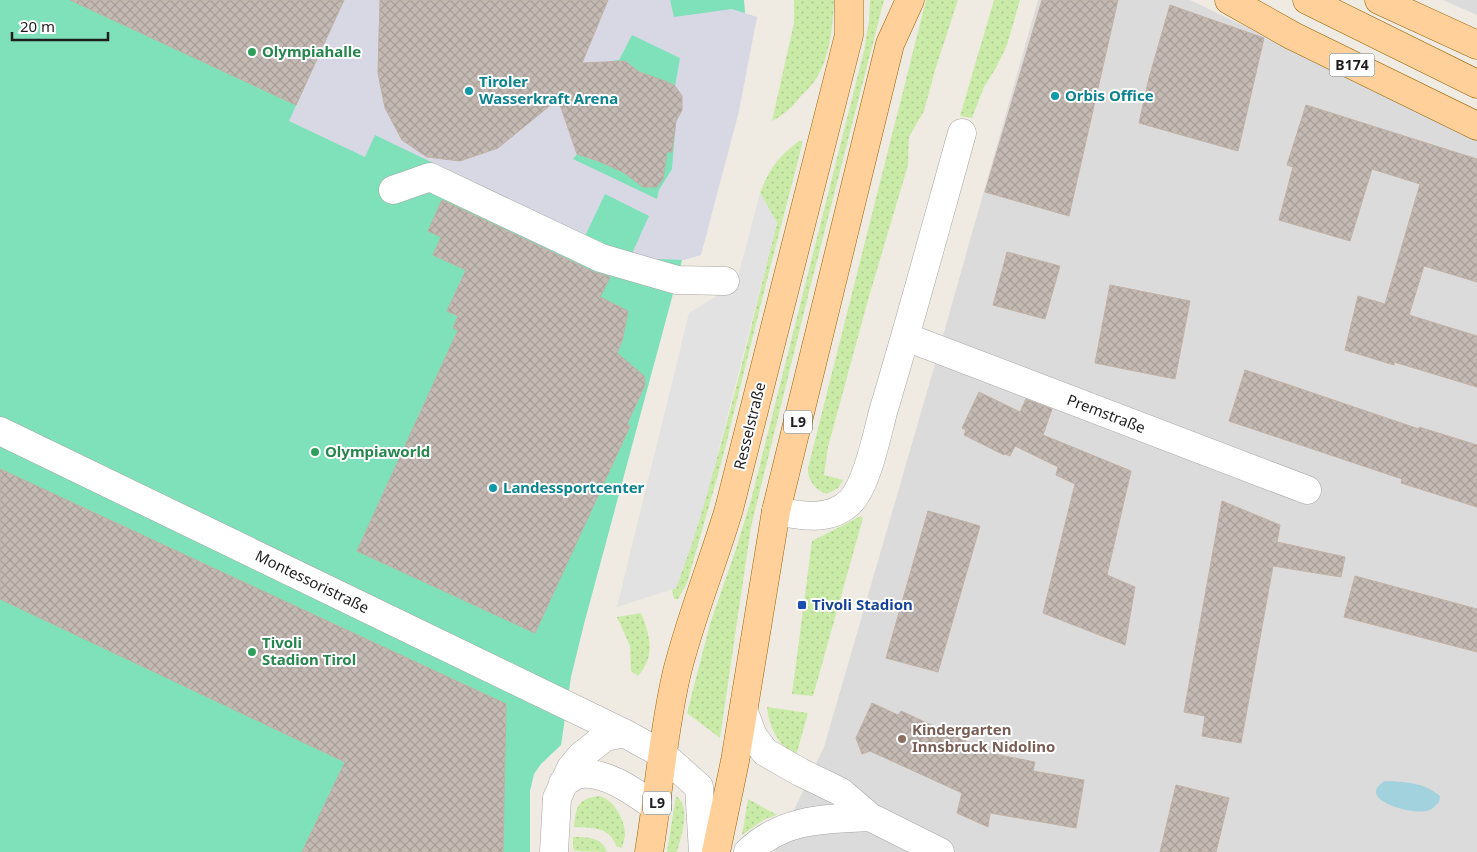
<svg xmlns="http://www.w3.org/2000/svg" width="1477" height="852" font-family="'Noto Sans',sans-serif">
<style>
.residential{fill:#dcdbdb}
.grass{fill:url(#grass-dots)}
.pitch{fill:#7fe1b9}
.parking{fill:#e2e2e2}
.plaza{fill:#d8d8e5;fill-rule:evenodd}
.water{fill:#a2d2de}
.building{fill:url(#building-cross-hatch);stroke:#c1b1a5}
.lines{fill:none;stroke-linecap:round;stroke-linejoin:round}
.minor-casing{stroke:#a5a5a5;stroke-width:29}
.major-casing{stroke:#986200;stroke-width:29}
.minor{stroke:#fff;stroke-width:28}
.major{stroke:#ffd099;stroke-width:28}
.leisure-dot{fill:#2e9e5b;stroke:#fff;stroke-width:2}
.culture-dot{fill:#0f9aa8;stroke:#fff;stroke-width:2}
.transit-dot{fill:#1a4fb4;stroke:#fff;stroke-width:2}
.education-dot{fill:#8d6e63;stroke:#fff;stroke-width:2}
.labels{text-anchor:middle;stroke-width:4;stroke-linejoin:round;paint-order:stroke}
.shield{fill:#fff;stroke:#626262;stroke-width:1}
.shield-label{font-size:14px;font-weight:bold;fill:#1e1e1e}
.leisure-label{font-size:15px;font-weight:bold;fill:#27864d;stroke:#fff;text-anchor:start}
.culture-label{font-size:15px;font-weight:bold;fill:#0d838f;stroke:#fff;text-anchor:start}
.street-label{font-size:15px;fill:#1e1e1e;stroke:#fff}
.transit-label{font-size:15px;font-weight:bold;fill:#164399;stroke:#fff;text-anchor:start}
.education-label{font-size:15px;font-weight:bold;fill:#785e54;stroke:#fff;text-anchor:start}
</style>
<defs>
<pattern id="grass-dots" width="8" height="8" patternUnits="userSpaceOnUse" patternTransform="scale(1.25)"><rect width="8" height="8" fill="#caeba7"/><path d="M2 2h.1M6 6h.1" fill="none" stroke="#adc98f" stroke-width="1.8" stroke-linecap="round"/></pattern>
<pattern id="building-cross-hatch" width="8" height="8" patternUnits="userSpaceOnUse" patternTransform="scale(1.25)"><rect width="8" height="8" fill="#c4bab3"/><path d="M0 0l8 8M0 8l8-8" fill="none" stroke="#a89f9a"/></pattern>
</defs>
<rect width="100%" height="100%" fill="#efebe3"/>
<path class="residential" d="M 1038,0 L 1190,0 L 1477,137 L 1477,852 L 774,852 L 824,747 L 933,371 Z
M 1443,0 L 1477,0 L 1477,15 Z"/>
<path class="grass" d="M 794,0 L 834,0 C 833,24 830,58 816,79 C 812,85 806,91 801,96 C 793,106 783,116 772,121 L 794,23 Z
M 870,0 L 884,0 L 809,292 L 751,527 L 720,738 L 687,713 L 710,624 L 735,552 L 751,500 L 864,51 L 869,21 Z
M 926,0 L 958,0 L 936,67 L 924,111 L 909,137 L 908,165 L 868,300 L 828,447 L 824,475 L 843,480 L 838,488 L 827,494 C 816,491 807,480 808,468 Z
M 994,0 L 1020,0 L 1007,45 L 996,68 L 984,87 L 972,118 L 960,116 Z
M 799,141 L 802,141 L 802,145 L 767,280 L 721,464 L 687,583 L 678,599 L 674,599 L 672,589 L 676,588 C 719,469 746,345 777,223 L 760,193 C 770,168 777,158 799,141 Z
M 861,516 L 863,518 L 813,696 L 792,694 L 812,541 Z
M 641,613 C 650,635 656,656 638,676 L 631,671 L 630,646 L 617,617 Z
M 767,707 L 808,713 L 796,756 C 778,745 769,728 767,707 Z
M 600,796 C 614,800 626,821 625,836 C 624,840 623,844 622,848 L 616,846 C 610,826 591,828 574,827 C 576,808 577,798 600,796 Z
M 676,796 C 692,807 681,836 677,852 L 667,852 Z
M 748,799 L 777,815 L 765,819 L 742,835 Z
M 573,837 C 587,837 602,837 607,852 L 575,851 L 573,848 Z"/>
<path class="pitch" d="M 0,0 L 744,0 L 745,12 L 715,138 L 584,624 L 571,677 L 561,745 L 541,764 L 534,774 L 530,791 L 530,852 L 0,852 Z"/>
<path class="parking" d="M 760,193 L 777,223 L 708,491 L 692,544 L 676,588 L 617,607 L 689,313 L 736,284 Z"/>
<path class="plaza" d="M 344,0 L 387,0 L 379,24 L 378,73 L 385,108 L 427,157 L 460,161 L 498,148 L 538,115 L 574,69 L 608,0 L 670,0 L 674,17 L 732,9 L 757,17 L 739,111 L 701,255 L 684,260 L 630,258 L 649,216 L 605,194 L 585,236 L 375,135 L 365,157 L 289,121 ZM 632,35 L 680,58 L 675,86 L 682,96 L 682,109 L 676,121 L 672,169 L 659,190 L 657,199 L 573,159 L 577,154 L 573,141 L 604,71 L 611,61 L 619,60 Z"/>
<path class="water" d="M 1385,781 C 1405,782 1424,782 1440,796 L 1439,802 C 1435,806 1432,810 1426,811 C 1412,815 1354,799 1385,781 Z"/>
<path class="building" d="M 70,0 L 344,0 L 296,105 Z
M 380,0 L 608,0 L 582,63 L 625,61 L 639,72 L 665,81 L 675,86 L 682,96 L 682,110 L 676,121 L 672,152 L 667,152 L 663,179 L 657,187 L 643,187 L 623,172 L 598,161 L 577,154 L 558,99 L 498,148 L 460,161 L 427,157 L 402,140 L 385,108 L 378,73 Z
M 1042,0 L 1118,0 L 1069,216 L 985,192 Z
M 1170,5 L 1264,38 L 1238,151 L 1139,123 L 1149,78 Z
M 1306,105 L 1477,159 L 1477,282 L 1424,266 L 1409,315 L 1477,336 L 1477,387 L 1394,362 L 1394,365 L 1345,350 L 1358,296 L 1385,304 L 1420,184 L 1372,169 L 1350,241 L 1279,220 L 1293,167 L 1287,165 Z
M 442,200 L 594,272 L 610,277 L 600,297 L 628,311 L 622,341 L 617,353 L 644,376 L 645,385 L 627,424 L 630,426 L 535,633 L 357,551 L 458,330 L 453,328 L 458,316 L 447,311 L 466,270 L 433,255 L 441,237 L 428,231 Z
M 1007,252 L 1060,266 L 1045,319 L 993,305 Z
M 1110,285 L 1190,301 L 1175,379 L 1095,363 Z
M 1245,370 L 1419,429 L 1419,427 L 1477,445 L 1477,507 L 1401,483 L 1402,479 L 1229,421 Z
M 979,392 L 1020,412 L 1026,399 L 1052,409 L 1043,435 L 1131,471 L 1107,575 L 1135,587 L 1125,645 L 1043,613 L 1075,484 L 1056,475 L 1058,467 L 1015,446 L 1010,456 L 1005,454 L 1004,455 L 964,435 L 966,430 L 962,428 Z
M 0,469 L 506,704 L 503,852 L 302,852 L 345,762 L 0,599 Z
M 1222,501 L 1280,525 L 1277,542 L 1345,557 L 1341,577 L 1273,566 L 1241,743 L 1202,736 L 1205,716 L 1184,712 Z
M 928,511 L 980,526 L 938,672 L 886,658 Z
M 1355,576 L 1477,609 L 1477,652 L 1344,617 Z
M 872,703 L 898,715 L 901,711 L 966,741 L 964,748 L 1035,762 L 1033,771 L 1084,780 L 1076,828 L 990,813 L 988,827 L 957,813 L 962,793 L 870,751 L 862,754 L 856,738 Z
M 1176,785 L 1229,798 L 1216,852 L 1160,852 Z"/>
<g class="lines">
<defs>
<path id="minor" d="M 393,190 L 430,177 L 601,258 L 677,280 L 725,281
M 906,337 L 1307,490
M 0,431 L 624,733
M 776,511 C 801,516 831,522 851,501 C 867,484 877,435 883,412 C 911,319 936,226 962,133
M 744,712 L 753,736 L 765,752 L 800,772 L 841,792 L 870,817 L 940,852
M 563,783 C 569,780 575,774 581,774 C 607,771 637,794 657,808
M 554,852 L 557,798 L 571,768 L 581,756 L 605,737 L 624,733 L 662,754 L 699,787 L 703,852
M 748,852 C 784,818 824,819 870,817"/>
<path id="major" d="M 1229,0 L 1293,36 L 1477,126
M 1307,0 L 1477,84
M 1379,0 L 1477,45
M 649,852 C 659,792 663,731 677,672 C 691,616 713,563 729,509 L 849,35 L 849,0
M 716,852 L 735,761 L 776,511 L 890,44 L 910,0"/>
</defs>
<use href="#minor" class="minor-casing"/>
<use href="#major" class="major-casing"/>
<use href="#minor" class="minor"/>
<use href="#major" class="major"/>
</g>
<g class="leisure-dot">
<circle cx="252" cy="52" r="5"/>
<circle cx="315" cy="452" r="5"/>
<circle cx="252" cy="652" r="5"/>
</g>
<g class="culture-dot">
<circle cx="469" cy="91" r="5"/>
<circle cx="1055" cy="96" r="5"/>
<circle cx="493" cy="488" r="5"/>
</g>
<rect class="transit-dot" x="797" y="600" width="10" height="10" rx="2.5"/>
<circle class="education-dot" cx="902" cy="739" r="5"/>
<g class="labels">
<g class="shield">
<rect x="1329.5" y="53.5" width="45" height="23" rx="4"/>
<rect x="784" y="410.5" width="28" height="23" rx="4"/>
<rect x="643" y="791.5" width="28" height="23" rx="4"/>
</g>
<g class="shield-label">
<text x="1352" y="70">B174</text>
<text x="798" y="427">L9</text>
<text x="657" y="808">L9</text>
</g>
<g class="leisure-label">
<text x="262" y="57">Olympiahalle</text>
<text x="325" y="457">Olympiaworld</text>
<text x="262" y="648">Tivoli<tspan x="262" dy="17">Stadion Tirol</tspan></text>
</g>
<g class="culture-label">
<text x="479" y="87">Tiroler<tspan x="479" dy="17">Wasserkraft Arena</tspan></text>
<text x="1065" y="101">Orbis Office</text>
<text x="503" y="493">Landessportcenter</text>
</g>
<g class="street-label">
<text transform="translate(1106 414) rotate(21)" y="5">Premstraße</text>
<text transform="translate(750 426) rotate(-76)" y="5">Resselstraße</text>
<text transform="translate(312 582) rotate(26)" y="5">Montessoristraße</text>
</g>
<g class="transit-label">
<text x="812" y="610">Tivoli Stadion</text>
</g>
<g class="education-label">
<text x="912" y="735">Kindergarten<tspan x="912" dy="17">Innsbruck Nidolino</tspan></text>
</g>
</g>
<path d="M12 32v8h96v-8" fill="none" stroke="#1e1e1e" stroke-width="2.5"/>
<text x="20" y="32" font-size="15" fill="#1e1e1e" stroke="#ffffff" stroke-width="4" paint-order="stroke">20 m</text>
</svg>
